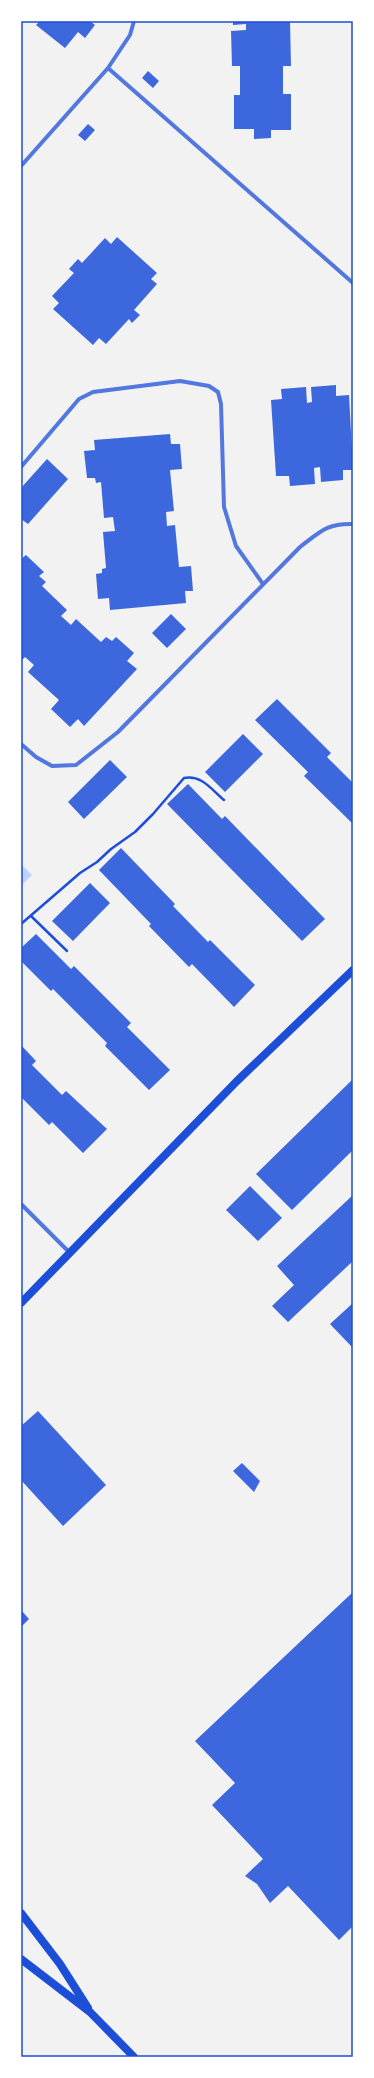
<svg xmlns="http://www.w3.org/2000/svg" width="374" height="2078" font-family="Lora,serif">
<style>
.water{fill:#bfd3fe}
.building{fill:#3d67dc}
.lines{fill:none;stroke-linecap:round;stroke-linejoin:round}
.path{stroke:#1d4ed8;stroke-width:2.5}
.minor{stroke:#5277de;stroke-width:4}
.secondary{stroke:#1d4ed8;stroke-width:8}
.neatline{fill:none;stroke:#1d4ed8;stroke-width:1.5}
</style>
<rect width="100%" height="100%" fill="#f2f2f2"/>
<path class="water" d="M 21,864 L 32,875 L 21,886 Z"/>
<path class="building" d="M 40,21 L 90,21 L 95,25 L 85,38 L 78,32 L 65,48 L 36,25 Z
M 233,21 L 290,21 L 291,66 L 283,66 L 283,94 L 291,94 L 291,130 L 271,130 L 271,138 L 254,139 L 254,129 L 234,129 L 234,95 L 240,95 L 240,66 L 232,66 L 231,31 L 246,30 L 246,24 L 233,25 Z
M 148,71 L 159,81 L 153,88 L 142,78 Z
M 88,124 L 95,130 L 85,141 L 78,135 Z
M 117,237 L 157,273 L 151,279 L 157,284 L 134,310 L 140,315 L 132,323 L 129,319 L 106,344 L 99,338 L 93,345 L 53,309 L 59,303 L 52,296 L 74,273 L 69,269 L 78,259 L 82,263 L 105,238 L 111,244 Z
M 336,385 L 336,396 L 349,395 L 353,470 L 343,470 L 343,480 L 321,482 L 320,467 L 314,468 L 315,484 L 290,486 L 289,476 L 276,476 L 271,400 L 282,399 L 281,389 L 306,387 L 307,403 L 312,402 L 311,387 Z
M 170,434 L 171,444 L 180,444 L 182,469 L 170,470 L 174,511 L 166,512 L 167,526 L 175,525 L 179,567 L 191,566 L 193,591 L 185,591 L 186,603 L 110,610 L 109,598 L 98,599 L 96,574 L 102,573 L 102,569 L 106,568 L 103,532 L 115,531 L 113,517 L 104,518 L 101,482 L 96,483 L 95,478 L 87,478 L 84,451 L 95,450 L 94,440 Z
M 47,459 L 68,479 L 28,524 L 21,519 L 21,488 Z
M 26,555 L 44,572 L 39,576 L 46,582 L 42,586 L 67,610 L 61,616 L 71,625 L 76,619 L 101,642 L 106,637 L 112,641 L 116,637 L 134,653 L 127,661 L 137,669 L 84,726 L 78,719 L 70,727 L 51,709 L 59,700 L 28,672 L 34,665 L 25,657 L 21,661 L 21,559 Z
M 171,614 L 186,629 L 167,648 L 152,633 Z
M 277,699 L 331,753 L 327,757 L 353,783 L 353,824 L 304,776 L 308,772 L 255,720 Z
M 243,734 L 263,754 L 225,792 L 205,772 Z
M 110,760 L 127,777 L 84,819 L 68,802 Z
M 188,784 L 222,819 L 225,816 L 325,919 L 302,941 L 167,804 Z
M 121,848 L 175,904 L 173,906 L 208,942 L 210,940 L 255,985 L 234,1007 L 192,964 L 189,967 L 149,926 L 151,924 L 99,870 Z
M 90,883 L 110,903 L 73,941 L 52,921 Z
M 36,934 L 71,969 L 74,966 L 131,1023 L 127,1027 L 170,1070 L 149,1090 L 105,1046 L 107,1043 L 53,989 L 51,991 L 21,961 L 21,948 Z
M 21,1045 L 36,1061 L 32,1065 L 62,1095 L 66,1091 L 107,1129 L 83,1153 L 52,1122 L 49,1125 L 21,1097 Z
M 353,1079 L 353,1150 L 292,1210 L 256,1174 Z
M 250,1186 L 282,1218 L 258,1241 L 226,1210 Z
M 353,1195 L 353,1261 L 288,1322 L 272,1306 L 294,1285 L 277,1266 Z
M 353,1303 L 353,1346 L 352,1347 L 330,1324 Z
M 38,1411 L 106,1485 L 63,1526 L 21,1480 L 21,1426 Z
M 242,1463 L 260,1481 L 254,1492 L 233,1471 Z
M 353,1592 L 353,1926 L 339,1940 L 288,1886 L 270,1903 L 257,1884 L 245,1876 L 263,1859 L 212,1805 L 235,1783 L 195,1741 Z
M 21,1610 L 29,1619 L 21,1627 Z"/>
<g class="lines">
<path class="path" d="M 31,916 L 67,951
M 21,924 L 80,873 L 97,862 L 111,849 L 135,832 L 153,814 L 184,778 C 201,774 212,790 224,800"/>
<path class="minor" d="M 108,68 L 130,35 L 134,21
M 21,166 L 108,68 L 353,283
M 21,467 L 79,399 L 93,392 L 180,381 L 209,386 L 218,392 L 221,404 L 224,507 L 236,546 L 263,584
M 21,744 L 36,757 L 52,766 L 76,765 L 118,732 L 300,547 C 320,532 327,523 353,524
M 21,1204 L 70,1253"/>
<path class="secondary" d="M 21,1303 L 237,1081 L 353,970
M 21,1913 L 60,1964 L 88,2008
M 21,1959 L 90,2012 L 134,2057"/>
</g>
<rect width="374" height="2078" fill="none" stroke="#ffffff" stroke-width="44"/>
<rect x="22" y="22" width="330" height="2034" class="neatline"/>
</svg>
